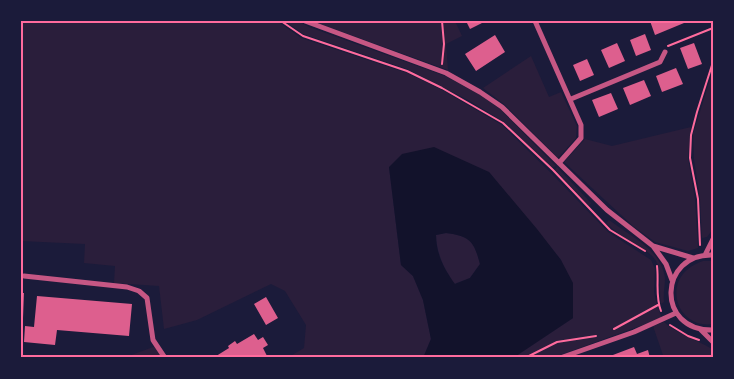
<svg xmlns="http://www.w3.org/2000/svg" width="734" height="379" font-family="'Noto Sans',sans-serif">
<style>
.green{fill:#2a1e3b}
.water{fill:#12122b;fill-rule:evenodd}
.building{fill:#dd5f8e}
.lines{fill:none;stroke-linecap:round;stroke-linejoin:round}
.path{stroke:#ff6b9d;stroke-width:2}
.minor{stroke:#c65784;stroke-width:5}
.neatline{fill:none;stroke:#ff6b9d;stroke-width:2}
</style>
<rect width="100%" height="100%" fill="#1b1b3a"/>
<path class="green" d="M 21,21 L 277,21 L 301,38 L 407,73 L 442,90 L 502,125 L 551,173 L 608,232 L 651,260 L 655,269 L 654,292 L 657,306 L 662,318 L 552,358 L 513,358 L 573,318 L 572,307 L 561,260 L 489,172 L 389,167 L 401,265 L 413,276 L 423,300 L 431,339 L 423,358 L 287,358 L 304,348 L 306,325 L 285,291 L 271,284 L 197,320 L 164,329 L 159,286 L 114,283 L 115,266 L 84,263 L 85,244 L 21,241 Z
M 285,21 L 298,21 L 309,27 L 445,76 L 479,94 L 500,109 L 556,166 L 552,168 L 504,122 L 468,100 L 407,69 L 303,34 Z
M 312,21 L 455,21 L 462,36 L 446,44 L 448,70 Z
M 531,56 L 549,97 L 561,92 L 577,126 L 576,138 L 558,158 L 505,105 L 483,88 Z
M 713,70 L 713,229 L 707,237 L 702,238 L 700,199 L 694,159 L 693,134 Z
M 691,127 L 688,158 L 695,199 L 698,248 L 688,251 L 655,242 L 633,226 L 564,162 L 585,139 L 612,146 Z
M 557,167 L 591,203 L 589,206 L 555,170 Z
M 609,220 C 631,237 661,249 665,278 C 665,286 663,294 664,302 L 661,304 C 659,292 661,280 659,268 C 655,254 643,249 631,242 C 622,237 614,230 606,223 Z
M 446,233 C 470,236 474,241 480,264 L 470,278 L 454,284 C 444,267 437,256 436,235 Z
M 703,261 L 713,261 L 713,324 C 676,330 658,276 703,261 Z
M 664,322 C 678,335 696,339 712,349 L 713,358 L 664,358 L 653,326 Z
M 159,345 L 168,358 L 123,358 L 156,346 Z"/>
<path class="water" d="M 434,147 L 489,172 L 537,229 L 561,260 L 573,283 L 573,318 L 513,358 L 423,358 L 431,339 L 423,300 L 413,276 L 401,265 L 389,167 L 402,154 ZM 446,233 C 470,236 474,241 480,264 L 470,278 L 455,284 C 444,269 436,254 436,235 Z"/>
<path class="building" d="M 466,21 L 481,21 L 482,23 L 470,29 Z
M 650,21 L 683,21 L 684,23 L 655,35 Z
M 645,34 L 651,50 L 636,56 L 630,40 Z
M 495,35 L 505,52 L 476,71 L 465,54 Z
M 617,43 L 625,61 L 609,68 L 601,50 Z
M 694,43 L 702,64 L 688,69 L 680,48 Z
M 587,59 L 594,75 L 580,81 L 573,65 Z
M 676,68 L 683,84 L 662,92 L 656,76 Z
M 644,80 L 651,96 L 630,105 L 623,88 Z
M 611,93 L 618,109 L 599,117 L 592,100 Z
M 21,293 L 24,293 L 23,318 L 21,318 Z
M 37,296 L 132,304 L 129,336 L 57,330 L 55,345 L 24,342 L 25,326 L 34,327 Z
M 266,297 L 278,318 L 266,325 L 254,304 Z
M 254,334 L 258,340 L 263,337 L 268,345 L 263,348 L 267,356 L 264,358 L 213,358 L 229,348 L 228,346 L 235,341 L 237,344 Z
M 634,347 L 637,354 L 648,350 L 650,358 L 605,358 Z"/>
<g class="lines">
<path class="path" d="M 281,21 L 303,36 L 407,71 L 442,88 L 503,123 L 553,170 L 610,230 L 645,251
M 442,21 L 444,44 L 442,64
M 668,46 L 713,28
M 700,245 L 698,199 L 690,158 L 691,135 L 697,112 L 713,62
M 657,266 C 659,281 655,296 661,311
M 670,325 L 688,336 L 699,340
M 614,329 L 658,305
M 525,358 L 557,342 L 596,336"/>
<path class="minor" d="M 305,21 L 446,73 L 480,92 L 502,107 L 607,210 L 653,246 L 666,264 L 672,280
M 535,21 L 581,125 L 581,138 L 559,163
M 571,99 L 660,62 L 665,52
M 653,246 L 693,258
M 705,255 L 713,239
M 713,255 C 659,253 655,331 713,330
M 24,276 L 127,287 L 139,291 L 147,298 L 153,340 L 165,358
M 701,330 L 713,342
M 560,358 L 634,332 L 676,313"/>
</g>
<rect width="734" height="379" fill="none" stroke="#1b1b3a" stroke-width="45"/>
<rect x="22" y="22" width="690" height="334" class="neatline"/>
</svg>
